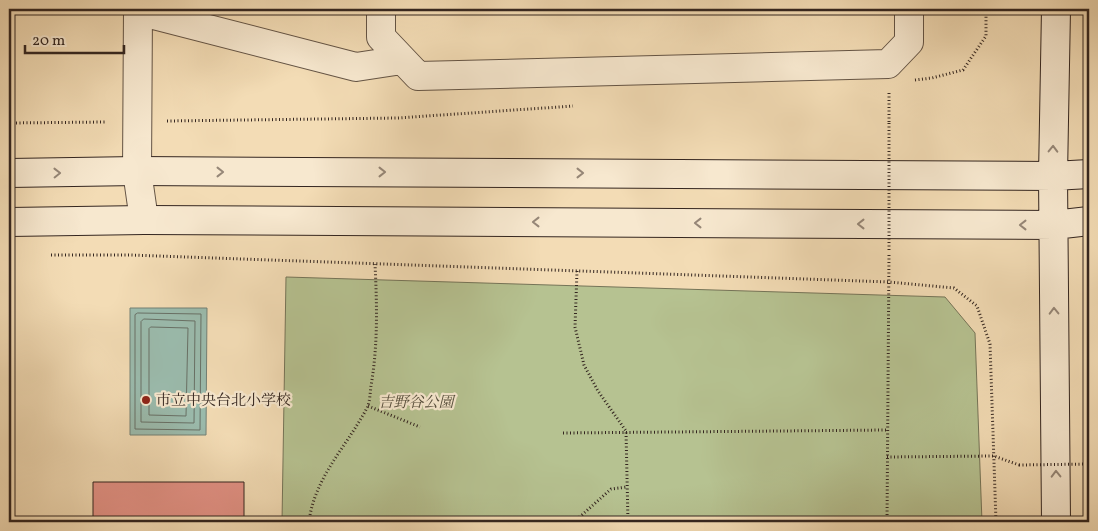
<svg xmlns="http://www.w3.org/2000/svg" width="1098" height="531" font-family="Vollkorn,'Noto Serif JP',serif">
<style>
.green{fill:#b6c291;stroke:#757458}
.water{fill:#9bbcae;stroke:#728075}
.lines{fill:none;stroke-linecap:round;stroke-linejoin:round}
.shore{stroke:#687167;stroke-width:1}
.building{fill:#e39286;stroke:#342620}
.street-casing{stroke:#645445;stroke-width:30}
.secondary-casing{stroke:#342620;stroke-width:30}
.path{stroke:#342620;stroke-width:3;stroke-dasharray:1 2.5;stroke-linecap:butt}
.street{stroke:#f7e8cf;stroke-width:28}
.secondary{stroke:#f7e8cf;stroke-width:28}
.path-bridge{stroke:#342620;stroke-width:3;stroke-dasharray:1 2.5;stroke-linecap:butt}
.oneway{stroke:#968778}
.poi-dot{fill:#8f2418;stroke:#f7e8cf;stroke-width:2}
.labels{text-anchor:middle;stroke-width:4.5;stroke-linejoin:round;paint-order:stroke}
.poi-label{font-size:15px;fill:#342620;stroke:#f7e8cf;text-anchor:start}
.park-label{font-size:15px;font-style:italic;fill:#544d3c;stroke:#f7e8cf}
</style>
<rect width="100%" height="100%" fill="#f3dcb5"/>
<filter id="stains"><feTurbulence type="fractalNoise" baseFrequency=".004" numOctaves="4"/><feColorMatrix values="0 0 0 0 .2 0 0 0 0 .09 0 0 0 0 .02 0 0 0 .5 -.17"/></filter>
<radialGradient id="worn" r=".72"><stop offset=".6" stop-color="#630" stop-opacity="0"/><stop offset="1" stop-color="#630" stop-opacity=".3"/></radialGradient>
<path class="green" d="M 286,277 L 945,297 L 975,333 L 982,522 L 282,522 Z"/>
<path class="water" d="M 130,308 L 207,308 L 206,435 L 130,435 Z"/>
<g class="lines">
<path class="shore" d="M 138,313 L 201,314 L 200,430 L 135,429 L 135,315 Z
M 144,319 L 195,321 L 194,423 L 141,422 L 141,322 Z
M 151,327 L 188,328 L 186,416 L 149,415 L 149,329 Z"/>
</g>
<path class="building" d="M 93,482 L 244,482 L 244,522 L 93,522 Z"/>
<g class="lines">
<defs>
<path id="street" d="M 138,9 L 137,171 L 144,220
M 381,9 L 381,37 L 418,76 L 888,64 L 909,42 L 909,9
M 138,11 L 356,67 L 402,60"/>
<path id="secondary" d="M 9,173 L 137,171 L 1053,176 L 1089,174
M 9,222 L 144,220 L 1054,225 L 1089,221
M 1056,522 L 1053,176 L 1056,9"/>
</defs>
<use href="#street" class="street-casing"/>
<use href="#secondary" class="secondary-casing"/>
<path class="path" d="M 915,80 L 932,78 L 963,70 L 986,36 L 986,9
M 889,93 L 889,123
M 167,121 L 398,118 L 573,106
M 9,123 L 106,122
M 51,255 L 131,255 L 889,282 L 954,288 L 977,306 L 990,344 L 996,522
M 577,271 L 575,327 L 584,365 L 598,391 L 626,431 L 628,522
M 368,406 L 420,427
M 563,433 L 888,430
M 887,457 L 994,456 L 1019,465
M 309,522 C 314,478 347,446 367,408 C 370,402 370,393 371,386 C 378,345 377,305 375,264
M 574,522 L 611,489 L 627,487
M 887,522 L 889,254"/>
<use href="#street" class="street"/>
<use href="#secondary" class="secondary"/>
<path class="path-bridge" d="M 889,123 L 889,251
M 1019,465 L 1089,464"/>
</g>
<defs><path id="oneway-chevron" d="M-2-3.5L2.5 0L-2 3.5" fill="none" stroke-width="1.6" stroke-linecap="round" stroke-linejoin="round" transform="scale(1.25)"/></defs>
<g class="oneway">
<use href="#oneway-chevron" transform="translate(1053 149) rotate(-89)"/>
<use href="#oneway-chevron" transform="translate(220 172)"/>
<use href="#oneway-chevron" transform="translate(382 172)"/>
<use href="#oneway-chevron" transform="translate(57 173) rotate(-1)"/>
<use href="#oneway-chevron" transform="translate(580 173)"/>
<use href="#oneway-chevron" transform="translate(536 222) rotate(-180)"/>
<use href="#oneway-chevron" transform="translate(698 223) rotate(-180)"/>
<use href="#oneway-chevron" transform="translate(861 224) rotate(-180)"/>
<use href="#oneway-chevron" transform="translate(1023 225) rotate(-180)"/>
<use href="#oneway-chevron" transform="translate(1054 311) rotate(-91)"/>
<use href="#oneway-chevron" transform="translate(1056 474) rotate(-91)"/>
</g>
<circle class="poi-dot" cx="146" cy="400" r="5"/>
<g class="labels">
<g class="poi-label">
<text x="156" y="405">市立中央台北小学校</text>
</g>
<g class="park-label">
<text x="416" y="407">吉野谷公園</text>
</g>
</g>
<rect width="1098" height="531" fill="none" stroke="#f3dcb5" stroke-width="30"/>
<rect x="10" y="10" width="1078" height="511" fill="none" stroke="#342620" stroke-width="2.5"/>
<rect x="15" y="15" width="1068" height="501" fill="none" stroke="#342620"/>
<path d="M25 45v8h99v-8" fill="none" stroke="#342620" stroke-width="2.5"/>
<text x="32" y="45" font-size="15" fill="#342620" stroke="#f7e8cf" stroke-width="4" paint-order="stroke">20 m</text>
<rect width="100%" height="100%" filter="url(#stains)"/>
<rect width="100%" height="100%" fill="url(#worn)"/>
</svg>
